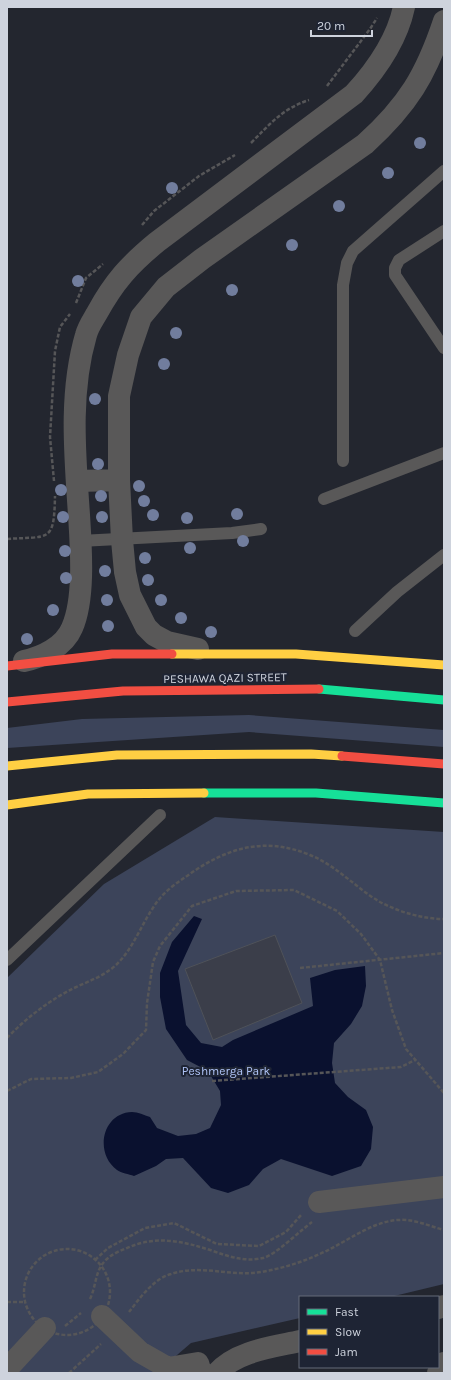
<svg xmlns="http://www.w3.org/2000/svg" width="451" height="1380" font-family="Karla,sans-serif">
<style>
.green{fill:#3c445a}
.water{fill:#0a112f}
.building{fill:#3b3e4a;stroke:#4f5259}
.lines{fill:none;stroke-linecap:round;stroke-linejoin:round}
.path{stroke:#565658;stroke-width:2.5;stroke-dasharray:4 2;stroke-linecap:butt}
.lane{stroke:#595858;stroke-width:12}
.street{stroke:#595858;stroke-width:22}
.fast{stroke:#16e098;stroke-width:9}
.slow{stroke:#ffcf43;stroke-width:9}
.jam{stroke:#f24e42;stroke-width:9}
.tree{fill:#717d9d}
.labels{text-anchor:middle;stroke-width:4;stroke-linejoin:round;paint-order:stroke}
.street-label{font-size:12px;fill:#ced3dd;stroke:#1e2434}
.park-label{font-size:12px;fill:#b0c4f7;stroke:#1e2434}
</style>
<rect width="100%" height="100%" fill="#23262f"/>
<path class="green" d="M 249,715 L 444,730 L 444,747 L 249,732 L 7,748 L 7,728 L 82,719 Z
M 215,817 L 444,832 L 444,1284 L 390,1297 L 300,1297 L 300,1318 L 191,1343 L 156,1373 L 7,1373 L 7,978 L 104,884 Z"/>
<path class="water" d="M 194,916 L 202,919 L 178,971 L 186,1025 L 201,1043 L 222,1047 L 233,1040 L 313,1006 L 310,978 L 335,970 L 365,966 L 366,986 L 362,1006 L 351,1024 L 334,1043 L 332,1063 L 335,1083 L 348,1097 L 366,1110 L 373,1127 L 371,1149 L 361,1166 L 332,1176 L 281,1159 L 263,1169 L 249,1185 L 228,1193 L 211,1188 L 183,1158 L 166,1159 L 156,1166 L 134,1176 C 129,1174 121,1173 117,1170 C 94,1153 102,1113 132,1112 C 138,1112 144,1115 150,1117 L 157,1128 L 178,1136 L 196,1134 L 210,1128 L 221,1105 L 220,1091 L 208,1071 L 187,1060 L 166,1029 L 160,997 L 160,973 L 172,942 Z"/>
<path class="building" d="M 275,935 L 302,1003 L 213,1040 L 185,969 Z"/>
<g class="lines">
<path class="path" d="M 327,86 L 370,29 L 377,18
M 251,143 C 271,123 282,109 309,100
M 142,225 L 154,211 L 199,176 L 235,155
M 76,303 L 86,278 L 103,264
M 54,481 L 50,437 L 55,351 L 60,327 L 70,314
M 7,539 C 50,536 54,543 55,496
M 300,968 L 444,953
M 7,1038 C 26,1018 50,1000 74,988 C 89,981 104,976 116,965 C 136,946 143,918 161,897 C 168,889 178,882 187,876 C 226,848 264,836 310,855 C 337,866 356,888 380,902 C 399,912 423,919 444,919
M 212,1081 L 401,1067 L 415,1060
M 7,1091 L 31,1079 L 71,1078 L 98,1072 L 123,1054 L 146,1030 L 147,1003 L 153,962 L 160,946 L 192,906 L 236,891 L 294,890 L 337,911 L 361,934 L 380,960 L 392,1010 L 406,1049 L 444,1093
M24 1292a43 43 0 1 1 86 0a43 43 0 1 1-86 0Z
M 95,1260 L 108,1248 L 145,1228 L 174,1223 L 217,1244 L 259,1246 L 286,1232 L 302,1214
M 90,1299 C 96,1287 95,1272 104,1262 C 110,1255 119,1251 127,1248 C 156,1235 183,1241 213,1251 C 230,1257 245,1262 263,1258 C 274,1256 301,1230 312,1222
M 7,1302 L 24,1302
M 129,1312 C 140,1298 153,1279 171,1274 C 201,1264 231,1277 261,1272 C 285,1268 309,1260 330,1249 C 354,1237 378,1218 406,1220 C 419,1221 432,1227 444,1230
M 65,1326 L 81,1313
M 69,1373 L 101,1344"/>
<path class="lane" d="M 444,231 L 399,260 L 395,268 L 395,275 L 444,348
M 343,461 L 343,285 L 347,263 L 353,251 L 444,171
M 324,499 L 444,453
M 80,541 L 232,533 L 261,529
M 355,631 L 397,592 L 444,555
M 7,960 L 160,815"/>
<path class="street" d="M 77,481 L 119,480
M 198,649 L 167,642 L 154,635 L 146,627 L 130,595 L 125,572 L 122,540 L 119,480 L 119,396 L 128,355 L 141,317 L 166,287 L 202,259 L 365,144 C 408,105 426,75 444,21
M 24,661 C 42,657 64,647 72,628 C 85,599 81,547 79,515 C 75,455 69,393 86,335 C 88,327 93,320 97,313 C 114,282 129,265 157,242 L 354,94 C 376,70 397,40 404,7
M 319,1202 L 444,1187
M 438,1308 L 444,1306
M 102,1316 L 140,1352 L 168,1368 L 198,1363 L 201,1373
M 7,1369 L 45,1328
M 217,1373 C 236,1351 273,1347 300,1341
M 438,1373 L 444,1363"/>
<path class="fast" d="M 319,689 L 444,700
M 204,793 L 316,793 L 444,803"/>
<path class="slow" d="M 172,654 L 296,654 L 444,665
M 7,766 L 117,755 L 311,754 L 342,756
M 7,805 L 88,794 L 204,793"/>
<path class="jam" d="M 7,666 L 112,654 L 172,654
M 7,702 L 123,691 L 319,689
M 342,756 L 444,764"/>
</g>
<g class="tree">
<circle cx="420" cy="143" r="6"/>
<circle cx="388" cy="173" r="6"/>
<circle cx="172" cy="188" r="6"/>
<circle cx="339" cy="206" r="6"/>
<circle cx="292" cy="245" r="6"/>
<circle cx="78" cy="281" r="6"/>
<circle cx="232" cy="290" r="6"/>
<circle cx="176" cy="333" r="6"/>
<circle cx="164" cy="364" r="6"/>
<circle cx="95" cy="399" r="6"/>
<circle cx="98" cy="464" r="6"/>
<circle cx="139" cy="486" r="6"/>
<circle cx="61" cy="490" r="6"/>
<circle cx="101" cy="496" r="6"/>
<circle cx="144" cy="501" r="6"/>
<circle cx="237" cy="514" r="6"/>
<circle cx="153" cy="515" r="6"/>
<circle cx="63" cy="517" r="6"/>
<circle cx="102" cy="517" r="6"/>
<circle cx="187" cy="518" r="6"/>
<circle cx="243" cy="541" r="6"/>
<circle cx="190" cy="548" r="6"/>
<circle cx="65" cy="551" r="6"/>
<circle cx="145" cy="558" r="6"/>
<circle cx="105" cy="571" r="6"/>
<circle cx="66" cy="578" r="6"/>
<circle cx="148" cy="580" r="6"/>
<circle cx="107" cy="600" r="6"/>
<circle cx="161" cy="600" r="6"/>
<circle cx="53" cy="610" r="6"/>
<circle cx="181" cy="618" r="6"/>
<circle cx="108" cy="626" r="6"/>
<circle cx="211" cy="632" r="6"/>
<circle cx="27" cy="639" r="6"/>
</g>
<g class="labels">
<g class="street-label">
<text transform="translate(225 678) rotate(-1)" y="4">PESHAWA QAZI STREET</text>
</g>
<g class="park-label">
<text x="226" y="1075">Peshmerga Park</text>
</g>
</g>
<rect width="451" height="1380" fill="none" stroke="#ced3dd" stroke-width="16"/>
<rect x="299" y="1296" width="140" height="72" fill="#1e2434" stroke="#646a78"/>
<rect x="307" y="1309" width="20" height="6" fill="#16e098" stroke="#646a78"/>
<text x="335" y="1316" font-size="12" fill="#ced3dd">Fast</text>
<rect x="307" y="1329" width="20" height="6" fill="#ffcf43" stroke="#646a78"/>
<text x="335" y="1336" font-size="12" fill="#ced3dd">Slow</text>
<rect x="307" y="1349" width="20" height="6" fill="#f24e42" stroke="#646a78"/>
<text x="335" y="1356" font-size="12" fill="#ced3dd">Jam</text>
<path d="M311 30v6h61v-6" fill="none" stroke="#ced3dd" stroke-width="2"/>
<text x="317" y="30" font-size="12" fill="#ced3dd" stroke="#1e2434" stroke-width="3" paint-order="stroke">20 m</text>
</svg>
